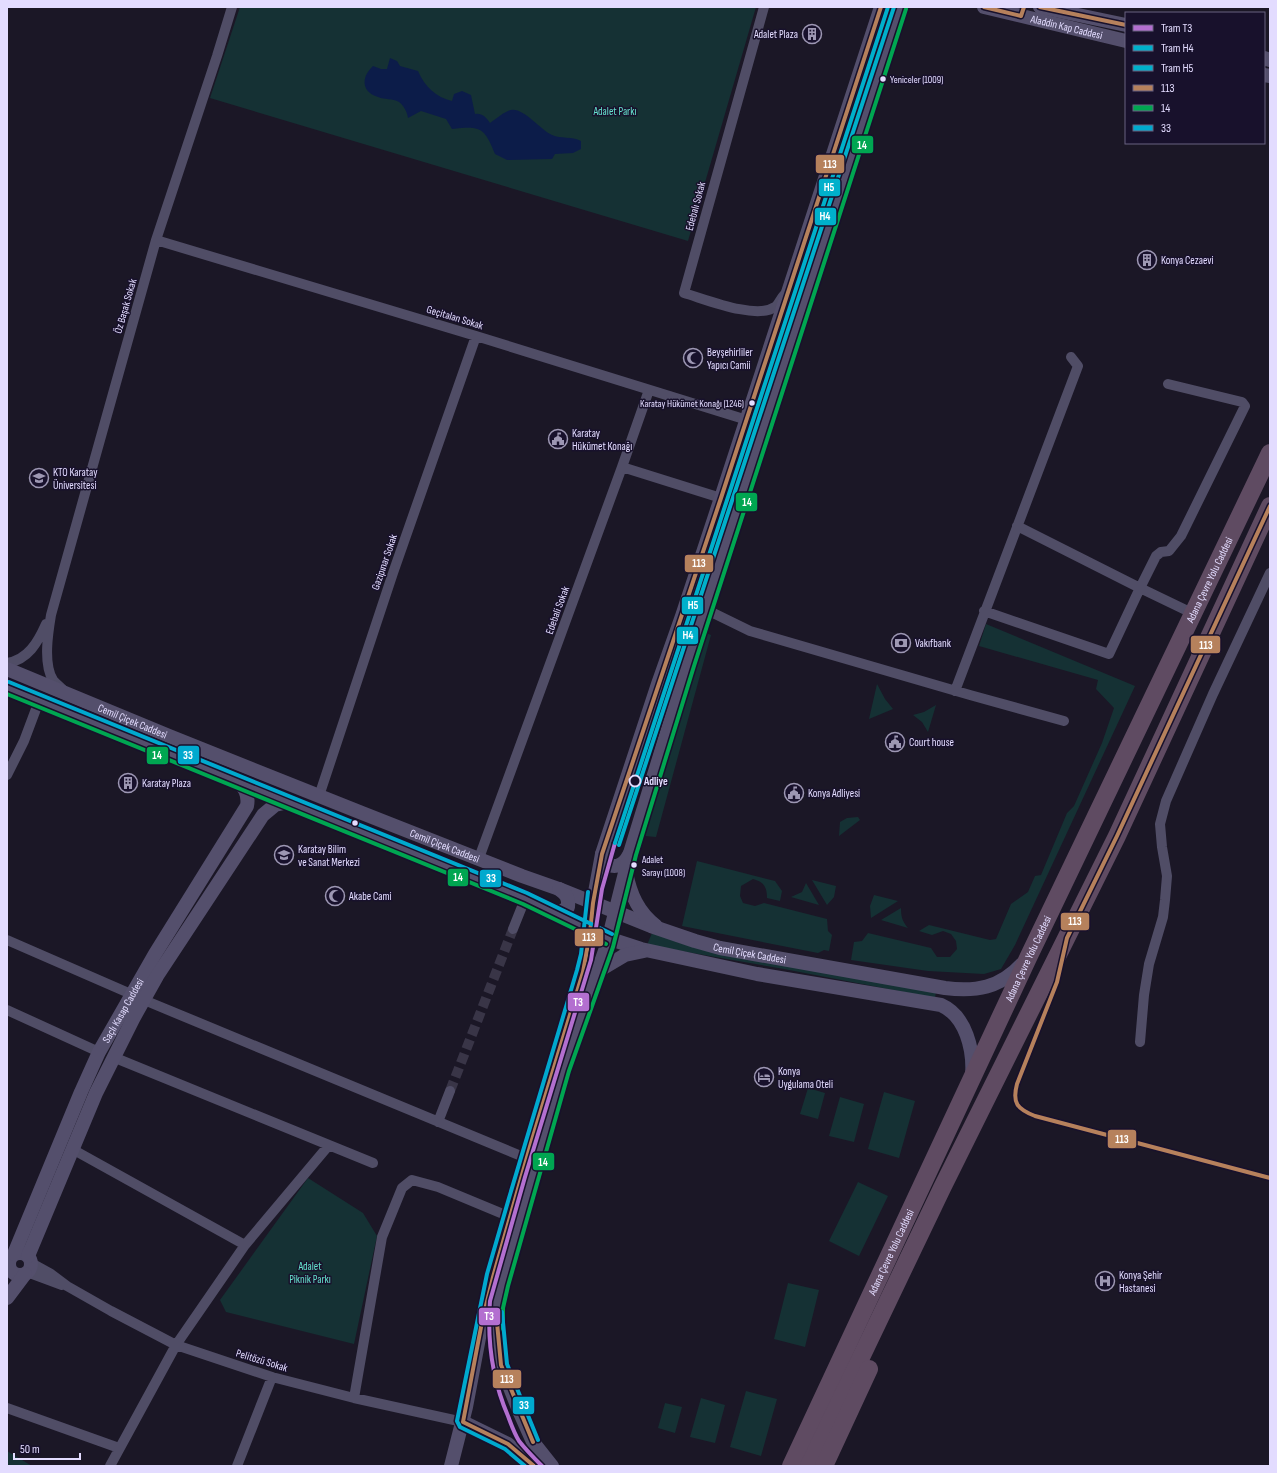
<svg xmlns="http://www.w3.org/2000/svg" width="1277" height="1473" font-family="'Sofia Sans Condensed',sans-serif">
<style>
.green{fill:#153134}
.water{fill:#0c1c49}
.lines{fill:none;stroke-linecap:round;stroke-linejoin:round}
.street-tunnel{stroke:#393547;stroke-width:10;stroke-dasharray:10 5;stroke-linecap:butt}
.street{stroke:#504d66;stroke-width:10}
.secondary{stroke:#544f6c;stroke-width:14}
.highway{stroke:#5f4b62;stroke-width:18}
.bus-1-casing{stroke:#18112c;stroke-width:7}
.bus-2-casing{stroke:#18112c;stroke-width:7}
.bus-3-casing{stroke:#18112c;stroke-width:7}
.bus-1{stroke:#b6815c;stroke-width:4}
.bus-2{stroke:#00a651;stroke-width:4}
.bus-3{stroke:#00a9ce;stroke-width:4}
.tram-1-casing{stroke:#18112c;stroke-width:7}
.tram-2-casing{stroke:#18112c;stroke-width:7}
.tram-3-casing{stroke:#18112c;stroke-width:7}
.tram-1{stroke:#b36fd0;stroke-width:4}
.tram-2{stroke:#00b0cb;stroke-width:4}
.tram-3{stroke:#00b0cb;stroke-width:4}
.bus-dot{fill:#e3dcff;stroke:#18112c;stroke-width:1.5}
.stop-dot{fill:#18112c;stroke:#e3dcff;stroke-width:2}
.labels{text-anchor:middle;stroke-width:3;stroke-linejoin:round;paint-order:stroke}
.bus-label{font-size:10px;fill:#e3dcff;stroke:#18112c;text-anchor:start}
.street-label{font-size:11px;fill:#e3dcff;stroke:#18112c}
.poi-label{font-size:11px;fill:#e3dcff;stroke:#18112c;text-anchor:start}
.park-label{font-size:11px;fill:#65e2ce;stroke:#18112c}
.stop-label{font-size:11px;font-weight:bold;fill:#e3dcff;stroke:#18112c;text-anchor:start}
.line-badge{stroke:#18112c;stroke-width:1.5}
.badge-label{font-size:11px;text-anchor:middle;font-weight:bold;fill:#fff}
</style>
<rect width="100%" height="100%" fill="#1b1726"/>
<path class="green" d="M 240,7 L 756,7 L 688,241 L 210,98 Z
M 986,624 L 1135,686 L 1015,945 L 1001,969 L 984,974 L 928,971 L 851,960 L 854,942 L 862,941 L 868,933 L 931,948 L 937,957 L 950,957 L 957,949 L 956,941 L 951,934 L 943,931 L 932,935 L 919,931 L 929,925 L 990,940 L 996,939 L 1011,904 L 1028,892 L 1035,876 L 1041,875 L 1067,813 L 1074,806 L 1102,743 L 1114,708 L 1096,689 L 1098,680 L 979,646 Z
M 706,633 L 711,635 L 656,837 L 645,836 Z
M 877,684 L 885,699 L 893,709 L 869,719 Z
M 936,705 L 928,732 L 922,722 L 913,715 L 924,712 Z
M 858,817 L 860,820 L 839,836 L 840,822 L 847,818 Z
M 697,861 L 775,881 L 782,891 L 780,901 L 767,898 C 767,887 764,882 753,879 L 741,886 L 740,896 L 743,903 L 755,906 L 764,903 L 827,919 L 828,931 L 832,935 L 829,951 L 824,950 L 818,953 L 682,926 Z
M 812,880 L 836,886 L 834,897 L 827,905 Z
M 806,883 L 819,905 L 791,897 L 802,892 Z
M 874,895 L 898,901 L 871,918 L 870,906 Z
M 901,908 C 901,916 902,921 908,928 L 881,920 Z
M 652,933 L 683,944 L 936,992 L 935,998 L 784,969 L 647,945 Z
M 808,1088 L 825,1093 L 818,1119 L 800,1114 Z
M 884,1092 L 915,1101 L 899,1158 L 868,1149 Z
M 840,1097 L 864,1104 L 854,1142 L 829,1136 Z
M 308,1178 L 363,1213 L 377,1236 L 354,1344 L 226,1312 L 220,1300 Z
M 858,1182 L 888,1196 L 859,1256 L 829,1241 Z
M 788,1283 L 819,1290 L 805,1347 L 774,1339 Z
M 746,1391 L 777,1399 L 761,1456 L 730,1447 Z
M 701,1398 L 725,1405 L 715,1443 L 690,1437 Z
M 665,1403 L 682,1407 L 675,1433 L 658,1428 Z
M 7,1451 L 32,1466 L 7,1466 Z"/>
<path class="water" d="M 390,58 L 397,61 L 400,66 L 418,71 C 425,87 436,97 452,101 L 454,94 L 462,91 L 471,95 L 475,114 C 482,113 486,117 490,123 C 496,119 501,114 508,111 C 521,104 539,129 552,135 C 561,139 572,136 581,141 L 581,149 L 573,153 L 555,154 L 552,159 L 507,160 L 495,154 C 484,127 481,126 452,129 L 446,119 L 421,111 L 408,118 C 407,112 404,106 399,102 C 392,98 385,100 378,97 C 361,92 361,77 373,66 L 381,69 L 387,69 Z"/>
<g class="lines">
<path class="street-tunnel" d="M 450,1091 L 513,929"/>
<path class="street" d="M 764,7 L 684,293 C 705,299 756,320 775,307 C 778,305 781,298 784,295
M 156,240 L 476,336 L 747,420
M 1168,384 L 1242,402 L 1245,406 L 1181,536 L 1169,551 L 1161,552 L 1156,556 L 1140,588 L 1194,614
M 622,467 L 649,390
M 705,609 L 750,631 L 970,695 L 1064,721
M 984,611 L 1109,654 L 1140,588 L 1017,526
M 7,663 C 28,660 38,642 46,624
M 64,691 C 61,687 56,684 53,680 C 43,664 48,633 51,615 L 156,240 L 217,56 L 232,7
M 955,691 L 1078,366 L 1071,357
M 7,775 L 24,741 L 39,701
M 319,796 L 393,573 L 476,336
M 479,858 L 622,467 L 721,498
M 513,929 L 525,899
M 7,940 L 131,994
M 144,1000 L 526,1158
M 7,1010 L 99,1052
M 1140,1042 L 1144,995 L 1149,964 L 1163,917 L 1165,900 L 1167,876 L 1162,847 L 1160,824 L 1166,801 L 1213,694 L 1270,573
M 113,1057 L 373,1163
M 438,1122 L 450,1091
M 72,1149 L 245,1245
M 31,1263 L 51,1274 L 67,1286 L 111,1311 L 176,1345 L 272,1377 L 354,1398 L 463,1422
M 27,1272 L 62,1285
M 354,1398 L 382,1237 L 402,1188 L 412,1180 L 438,1187 L 510,1217
M 7,1408 L 119,1448
M 110,1466 L 176,1345 L 245,1245 L 329,1145
M 237,1466 L 272,1377"/>
<g class="secondary">
<path id="s1" d="M 984,7 L 1126,41"/>
<path d="M 1040,7 L 1126,25"/>
<path d="M 1264,58 L 1270,60"/>
<path d="M 1264,75 L 1270,76"/>
<path id="s2" d="M 7,669 L 169,736 L 362,813 L 522,876 L 559,889 L 651,926 L 695,941 L 720,948 L 945,988 C 976,992 1000,988 1022,964"/>
<path d="M 7,688 L 525,899 L 598,935 L 641,949 L 757,974 L 941,1005 C 966,1016 974,1050 972,1076"/>
<path d="M 602,854 L 603,860 C 612,870 623,867 629,855"/>
<path d="M 626,872 C 630,894 638,912 656,926"/>
<path d="M 552,912 L 561,912 L 568,907 C 569,898 566,894 559,889"/>
<path d="M 598,971 L 625,955 L 644,951"/>
<circle cx="20" cy="1264" r="11"/>
<path id="s3" d="M 14,1254 L 81,1092 L 99,1052 L 155,954 L 247,806 C 249,796 246,789 239,782"/>
<path d="M 28,1256 L 96,1093 L 133,1019 L 157,976 L 263,815 L 275,805 L 288,802"/>
<path d="M 7,1298 L 25,1274"/>
<path d="M 463,1422 L 508,1444 L 534,1466"/>
<path d="M 451,1466 L 466,1407 L 482,1322 L 493,1277 L 531,1143 L 583,972 L 590,933 L 593,903 L 602,854 L 658,684 L 682,616 L 721,498 L 881,7"/>
<path d="M 552,1466 L 533,1442 L 520,1413 L 501,1365 L 496,1319 L 497,1307 L 553,1104 L 563,1069 L 607,945 L 630,853 L 688,664 L 900,7"/>
</g>
<g class="highway">
<path id="s4" d="M 791,1466 L 1028,958 L 1270,453"/>
<path d="M 809,1466 L 942,1188 L 1117,836 L 1270,506"/>
<path d="M 824,1466 L 869,1369"/>
</g>
<defs>
<path id="bus-1" d="M 984,7 L 1021,16 L 1024,7
M 1040,7 L 1126,25
M 1270,506 L 1117,836 L 1067,938 L 1057,982 L 1017,1084 C 1012,1103 1017,1109 1035,1116 L 1270,1178
M 496,1312 L 501,1365 L 533,1442
M 534,1466 L 508,1444 L 463,1422 L 482,1322 L 493,1277 L 531,1143 L 583,972 L 590,933 L 593,903 L 602,854 L 721,498 L 881,7"/>
<path id="bus-2" d="M 7,694 L 523,904 L 606,944
M 503,1329 L 503,1308 L 508,1286 L 569,1071 L 613,947 L 636,855 L 694,666 L 906,9"/>
<path id="bus-3" d="M 9,682 L 527,893 L 612,934
M 502,1312 L 507,1364 L 538,1440
M 525,1466 L 505,1449 L 460,1427 L 457,1421 L 487,1274 L 509,1198 L 577,970 L 581,954 L 588,892"/>
</defs>
<use href="#bus-1" class="bus-1-casing"/>
<use href="#bus-2" class="bus-2-casing"/>
<use href="#bus-3" class="bus-3-casing"/>
<use href="#bus-1" class="bus-1"/>
<use href="#bus-2" class="bus-2"/>
<use href="#bus-3" class="bus-3"/>
<defs>
<path id="tram-1" d="M 542,1466 C 534,1458 526,1450 519,1441 C 514,1433 511,1424 508,1416 C 492,1379 487,1341 490,1301 L 525,1177 L 591,960 L 602,889 L 615,843"/>
<path id="tram-2" d="M 619,845 L 894,7"/>
<path id="tram-3" d="M 615,843 L 888,7"/>
</defs>
<use href="#tram-1" class="tram-1-casing"/>
<use href="#tram-2" class="tram-2-casing"/>
<use href="#tram-3" class="tram-3-casing"/>
<use href="#tram-1" class="tram-1"/>
<use href="#tram-2" class="tram-2"/>
<use href="#tram-3" class="tram-3"/>
</g>
<defs>
<symbol id="building-ring" viewBox="-11 -11 22 22"><circle r="9.5" fill="#18112c" stroke="#9d97b3" stroke-width="1.5"/><path d="M-4-6H4V6H1V3H-1V6H-4ZM-2.5-4.3h1.7v1.8h-1.7ZM.8-4.3h1.7v1.8H.8ZM-2.5-1h1.7V.8h-1.7ZM.8-1h1.7V.8H.8Z" fill="#9d97b3"/></symbol>
<symbol id="mosque-ring" viewBox="-11 -11 22 22"><circle r="9.5" fill="#18112c" stroke="#9d97b3" stroke-width="1.5"/><path d="M3.5-4.9A6 6 0 1 0 3.5 4.9A5 5 0 1 1 3.5-4.9Z" fill="#9d97b3"/></symbol>
<symbol id="civic-ring" viewBox="-11 -11 22 22"><circle r="9.5" fill="#18112c" stroke="#9d97b3" stroke-width="1.5"/><path d="M-.6-6.5H3V-4.5H.6V-3L4-1V1h2V6H-6V1h2V-1L-.6-3ZM-1.2 2.5V6h2.4V2.5Z" fill="#9d97b3"/></symbol>
<symbol id="university-ring" viewBox="-11 -11 22 22"><circle r="9.5" fill="#18112c" stroke="#9d97b3" stroke-width="1.5"/><path d="M0-5L7-2L0 1L-7-2ZM-4 1L0 2.5L4 1V4Q0 6-4 4Z" fill="#9d97b3"/></symbol>
<symbol id="bank-ring" viewBox="-11 -11 22 22"><circle r="9.5" fill="#18112c" stroke="#9d97b3" stroke-width="1.5"/><path d="M-6-4H6V4H-6ZM0-2.3a2.3 2.3 0 1 0 0 4.6a2.3 2.3 0 1 0 0-4.6Z" fill="#9d97b3"/></symbol>
<symbol id="school-ring" viewBox="-11 -11 22 22"><circle r="9.5" fill="#18112c" stroke="#9d97b3" stroke-width="1.5"/><path d="M0-5L7-2L0 1L-7-2ZM-4 1L0 2.5L4 1V4Q0 6-4 4Z" fill="#9d97b3"/></symbol>
<symbol id="hotel-ring" viewBox="-11 -11 22 22"><circle r="9.5" fill="#18112c" stroke="#9d97b3" stroke-width="1.5"/><path d="M-6-4.5h1.5V1H6V5H4.5V3h-9V5H-6ZM-4 0a1.8 1.8 0 1 1 3.6 0ZM.5 0V-2.5h3Q6-2.5 6 0Z" fill="#9d97b3"/></symbol>
<symbol id="hospital-ring" viewBox="-11 -11 22 22"><circle r="9.5" fill="#18112c" stroke="#9d97b3" stroke-width="1.5"/><path d="M-5-5h3v3.5h4V-5h3V5h-3V1.5h-4V5h-3Z" fill="#9d97b3"/></symbol>
</defs>
<g fill-rule="evenodd">
<use href="#building-ring" x="801" y="23" width="22" height="22"/>
<use href="#building-ring" x="1136" y="249" width="22" height="22"/>
<use href="#mosque-ring" x="682" y="347" width="22" height="22"/>
<use href="#civic-ring" x="547" y="428" width="22" height="22"/>
<use href="#university-ring" x="28" y="467" width="22" height="22"/>
<use href="#bank-ring" x="890" y="632" width="22" height="22"/>
<use href="#civic-ring" x="884" y="731" width="22" height="22"/>
<use href="#building-ring" x="117" y="772" width="22" height="22"/>
<use href="#civic-ring" x="783" y="782" width="22" height="22"/>
<use href="#school-ring" x="273" y="844" width="22" height="22"/>
<use href="#mosque-ring" x="324" y="885" width="22" height="22"/>
<use href="#hotel-ring" x="753" y="1066" width="22" height="22"/>
<use href="#hospital-ring" x="1094" y="1270" width="22" height="22"/>
</g>
<g class="bus-dot">
<circle cx="883" cy="79" r="3.5"/>
<circle cx="752" cy="403" r="3.5"/>
<circle cx="355" cy="823" r="3.5"/>
<circle cx="634" cy="865" r="3.5"/>
</g>
<circle class="stop-dot" cx="635" cy="781" r="5.5"/>
<g class="labels">
<g class="bus-label">
<text x="890" y="83">Yeniceler (1009)</text>
<text x="744" y="407" text-anchor="end">Karatay Hükümet Konağı (1246)</text>
<text x="642" y="863">Adalet<tspan x="642" dy="13">Sarayı (1008)</tspan></text>
</g>
<g class="street-label">
<text dy="4" stroke="none"><textPath href="#s1" startOffset="85">Aladdin Kap Caddesi</textPath></text>
<text transform="translate(695 206) rotate(-75)" y="4">Edebalı Sokak</text>
<text transform="translate(125 306) rotate(-74)" y="4">Öz Başak Sokak</text>
<text transform="translate(455 317) rotate(17)" y="4">Geçitalan Sokak</text>
<text transform="translate(384 562) rotate(-71)" y="4">Gazipınar Sokak</text>
<text dy="4" stroke="none"><textPath href="#s4" startOffset="980">Adana Çevre Yolu Caddesi</textPath></text>
<text transform="translate(557 610) rotate(-70)" y="4">Edebali Sokak</text>
<text dy="4" stroke="none"><textPath href="#s2" startOffset="136">Cemil Çiçek Caddesi</textPath></text>
<text dy="4" stroke="none"><textPath href="#s2" startOffset="472">Cemil Çiçek Caddesi</textPath></text>
<text dy="4" stroke="none"><textPath href="#s2" startOffset="796">Cemil Çiçek Caddesi</textPath></text>
<text dy="4" stroke="none"><textPath href="#s4" startOffset="560">Adana Çevre Yolu Caddesi</textPath></text>
<text dy="4" stroke="none"><textPath href="#s3" startOffset="267">Saçlı Kasap Caddesi</textPath></text>
<text dy="4" stroke="none"><textPath href="#s4" startOffset="236">Adana Çevre Yolu Caddesi</textPath></text>
<text transform="translate(262 1360) rotate(17)" y="4">Pelitözü Sokak</text>
</g>
<g class="poi-label">
<text x="798" y="38" text-anchor="end">Adalet Plaza</text>
<text x="1161" y="264">Konya Cezaevi</text>
<text x="707" y="356">Beyşehirliler<tspan x="707" dy="13">Yapıcı Camii</tspan></text>
<text x="572" y="437">Karatay<tspan x="572" dy="13">Hükümet Konağı</tspan></text>
<text x="53" y="476">KTO Karatay<tspan x="53" dy="13">Üniversitesi</tspan></text>
<text x="915" y="647">Vakıfbank</text>
<text x="909" y="746">Court house</text>
<text x="142" y="787">Karatay Plaza</text>
<text x="808" y="797">Konya Adliyesi</text>
<text x="298" y="853">Karatay Bilim<tspan x="298" dy="13">ve Sanat Merkezi</tspan></text>
<text x="349" y="900">Akabe Cami</text>
<text x="778" y="1075">Konya<tspan x="778" dy="13">Uygulama Oteli</tspan></text>
<text x="1119" y="1279">Konya Şehir<tspan x="1119" dy="13">Hastanesi</tspan></text>
</g>
<g class="park-label">
<text x="615" y="115">Adalet Parkı</text>
<text x="310" y="1270">Adalet<tspan x="310" dy="13">Piknik Parkı</tspan></text>
</g>
<g class="stop-label">
<text x="644" y="785">Adliye</text>
</g>
</g>
<g class="line-badge">
<rect x="851" y="135" width="23" height="19" rx="4" fill="#00a651"/>
<rect x="815" y="154" width="30" height="20" rx="4" fill="#b6815c"/>
<rect x="818" y="178" width="23" height="19" rx="4" fill="#00b0cb"/>
<rect x="814" y="207" width="23" height="19" rx="4" fill="#00b0cb"/>
<rect x="735" y="492" width="23" height="20" rx="4" fill="#00a651"/>
<rect x="684" y="554" width="30" height="19" rx="4" fill="#b6815c"/>
<rect x="681" y="596" width="23" height="19" rx="4" fill="#00b0cb"/>
<rect x="676" y="626" width="23" height="19" rx="4" fill="#00b0cb"/>
<rect x="1190" y="635" width="31" height="19" rx="4" fill="#b6815c"/>
<rect x="177" y="745" width="23" height="20" rx="4" fill="#00a9ce"/>
<rect x="146" y="746" width="23" height="19" rx="4" fill="#00a651"/>
<rect x="447" y="868" width="22" height="19" rx="4" fill="#00a651"/>
<rect x="479" y="869" width="23" height="19" rx="4" fill="#00a9ce"/>
<rect x="1060" y="912" width="30" height="19" rx="4" fill="#b6815c"/>
<rect x="574" y="928" width="30" height="19" rx="4" fill="#b6815c"/>
<rect x="567" y="992" width="23" height="20" rx="4" fill="#b36fd0"/>
<rect x="1107" y="1129" width="30" height="20" rx="4" fill="#b6815c"/>
<rect x="532" y="1152" width="23" height="19" rx="4" fill="#00a651"/>
<rect x="478" y="1307" width="23" height="19" rx="4" fill="#b36fd0"/>
<rect x="492" y="1369" width="30" height="20" rx="4" fill="#b6815c"/>
<rect x="512" y="1396" width="23" height="19" rx="4" fill="#00a9ce"/>
</g>
<g class="badge-label">
<text x="862" y="149">14</text>
<text x="830" y="168">113</text>
<text x="829" y="191">H5</text>
<text x="825" y="220">H4</text>
<text x="747" y="506">14</text>
<text x="699" y="567">113</text>
<text x="693" y="609">H5</text>
<text x="688" y="639">H4</text>
<text x="1206" y="649">113</text>
<text x="188" y="759">33</text>
<text x="157" y="759">14</text>
<text x="458" y="881">14</text>
<text x="491" y="882">33</text>
<text x="1075" y="925">113</text>
<text x="589" y="941">113</text>
<text x="578" y="1006">T3</text>
<text x="1122" y="1143">113</text>
<text x="543" y="1166">14</text>
<text x="489" y="1320">T3</text>
<text x="507" y="1383">113</text>
<text x="524" y="1409">33</text>
</g>
<rect width="1277" height="1473" fill="none" stroke="#e3dcff" stroke-width="16"/>
<rect x="1125" y="12" width="140" height="132" fill="#18112c" stroke="#696280"/>
<rect x="1133" y="25" width="20" height="6" fill="#b36fd0" stroke="#696280"/>
<text x="1161" y="32" font-size="12" fill="#e3dcff">Tram T3</text>
<rect x="1133" y="45" width="20" height="6" fill="#00b0cb" stroke="#696280"/>
<text x="1161" y="52" font-size="12" fill="#e3dcff">Tram H4</text>
<rect x="1133" y="65" width="20" height="6" fill="#00b0cb" stroke="#696280"/>
<text x="1161" y="72" font-size="12" fill="#e3dcff">Tram H5</text>
<rect x="1133" y="85" width="20" height="6" fill="#b6815c" stroke="#696280"/>
<text x="1161" y="92" font-size="12" fill="#e3dcff">113</text>
<rect x="1133" y="105" width="20" height="6" fill="#00a651" stroke="#696280"/>
<text x="1161" y="112" font-size="12" fill="#e3dcff">14</text>
<rect x="1133" y="125" width="20" height="6" fill="#00a9ce" stroke="#696280"/>
<text x="1161" y="132" font-size="12" fill="#e3dcff">33</text>
<path d="M14 1453v6h66v-6" fill="none" stroke="#e3dcff" stroke-width="2"/>
<text x="20" y="1453" font-size="12" fill="#e3dcff" stroke="#18112c" stroke-width="3" paint-order="stroke">50 m</text>
</svg>
